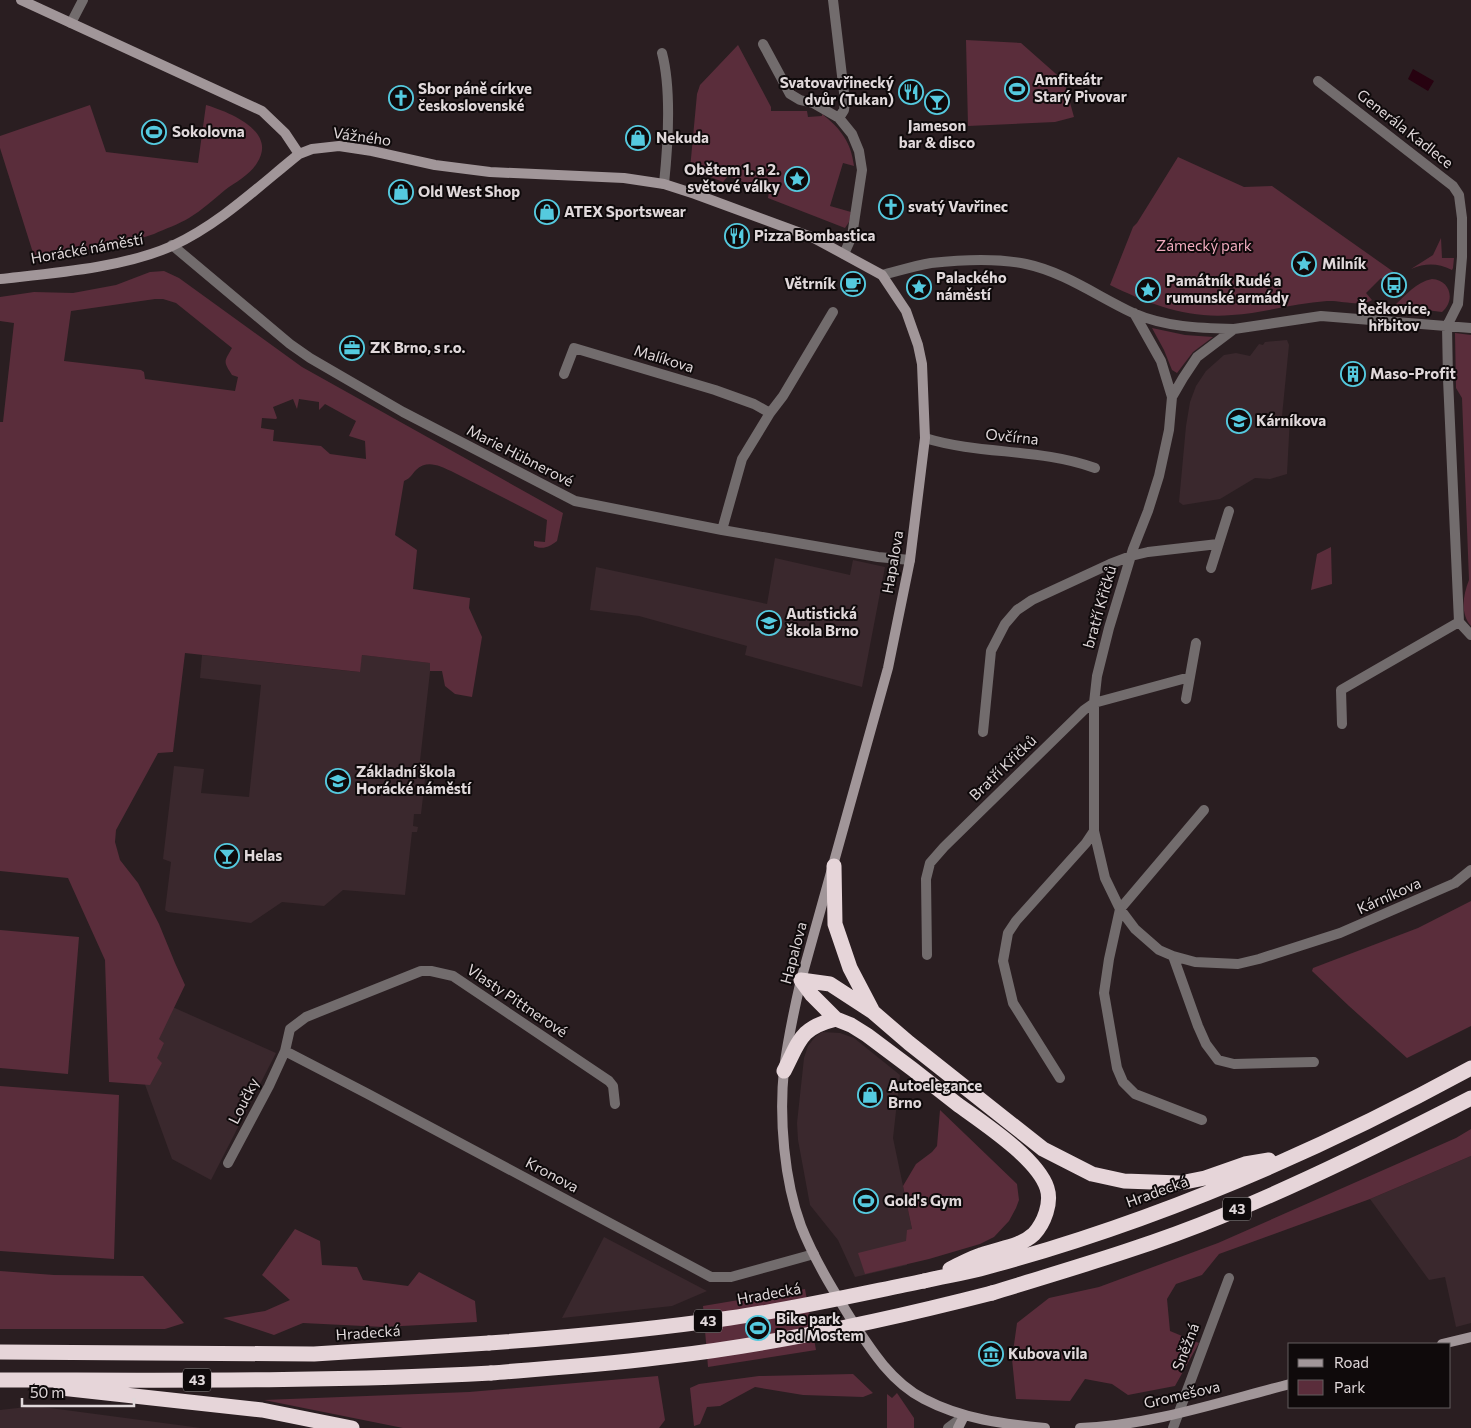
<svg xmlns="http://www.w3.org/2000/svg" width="1471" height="1428" font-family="Commissioner,sans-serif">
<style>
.built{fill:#3a282d}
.green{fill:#5a2d3b;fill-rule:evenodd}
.water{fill:#270210}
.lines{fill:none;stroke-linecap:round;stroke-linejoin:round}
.street{stroke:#726c6d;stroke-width:10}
.secondary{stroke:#a19699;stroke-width:10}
.highway{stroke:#e6d5d9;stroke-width:15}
.highway-bridge{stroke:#e6d5d9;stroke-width:15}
.labels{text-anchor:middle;stroke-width:4;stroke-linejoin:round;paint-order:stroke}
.shield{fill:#0f0a0b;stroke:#a19a9c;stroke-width:1}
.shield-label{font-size:14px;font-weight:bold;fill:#e0d8da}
.poi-label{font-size:15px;font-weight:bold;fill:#e0d8da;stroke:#0f0a0b;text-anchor:start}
.street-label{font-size:15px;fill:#e0d8da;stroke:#0f0a0b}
.park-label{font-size:15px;fill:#f1abbe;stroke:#0f0a0b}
</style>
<rect width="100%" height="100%" fill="#2a1e21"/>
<path class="built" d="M 1287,340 L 1289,345 L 1282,416 L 1290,417 L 1287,474 L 1270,479 L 1255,478 L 1220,499 L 1183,505 L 1179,502 L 1186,426 L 1190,402 L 1196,386 L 1206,371 L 1224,355 L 1236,353 L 1250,356 L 1259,344 L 1263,345 L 1265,342 Z
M 775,558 L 850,575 L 853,560 L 885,567 L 862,687 L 745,655 L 747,646 L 639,616 L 590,610 L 596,567 L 767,604 Z
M 202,655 L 359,672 L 362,655 L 431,663 L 420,761 L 427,762 L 421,814 L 414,814 L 413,826 L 418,827 L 417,832 L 412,832 L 405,895 L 343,890 L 324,906 L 282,902 L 251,923 L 168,912 L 165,910 L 171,862 L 163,859 L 174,766 L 204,769 L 201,793 L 249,797 L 261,685 L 200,678 Z
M 168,1005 L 276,1053 L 211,1180 L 172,1159 L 143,1079 Z
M 822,1032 L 840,1033 L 854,1038 L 900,1075 L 893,1138 L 912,1229 L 907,1265 L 855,1277 L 838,1240 L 810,1205 L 798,1140 L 797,1123 L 804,1058 L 808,1046 L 815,1037 Z
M 1471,1156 L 1471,1323 L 1456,1327 L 1445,1277 L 1429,1280 L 1370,1199 Z
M 604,1237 L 707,1291 L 672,1306 L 562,1318 Z
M 35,1406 L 201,1428 L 0,1428 L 0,1410 Z"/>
<path class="green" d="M 966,40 L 1021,43 L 1064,81 L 1074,117 L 1055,122 L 968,126 Z
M 738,45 L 771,107 L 771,111 L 807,111 L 808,117 L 822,116 L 822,114 C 841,129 851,142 854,166 L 843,163 L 830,206 L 851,212 L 849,222 L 845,228 L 768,198 L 769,192 L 728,176 L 723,182 L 690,169 L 697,94 L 700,85 Z
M 90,105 L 106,152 L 198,163 L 206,105 C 229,112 278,131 257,163 C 250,175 236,182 225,190 C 213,200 202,210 189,218 C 179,224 165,229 154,234 C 115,248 74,252 34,256 L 0,148 L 0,136 Z
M 1178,157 L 1244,187 L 1272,186 L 1398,275 L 1388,285 L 1381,278 L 1366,293 L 1372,300 C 1363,307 1339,300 1327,301 C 1295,303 1264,313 1232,315 C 1188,319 1149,304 1110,285 L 1133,227 L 1137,223 Z
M 1441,238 L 1442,258 L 1454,258 L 1453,268 L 1452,270 C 1437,263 1426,263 1411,269 L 1433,255 Z
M 164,271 L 179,278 L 302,367 L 563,513 L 557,541 C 549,547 543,550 534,546 L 534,541 L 545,542 L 547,520 L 451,471 C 440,466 427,459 416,470 C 411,475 411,478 404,481 L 395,535 L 417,550 L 413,589 L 470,598 L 469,608 L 482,637 L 472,697 L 455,694 L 445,686 L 442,671 L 430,671 L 430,663 L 362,655 L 360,672 L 185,653 L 173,752 L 158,753 L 116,830 L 115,842 L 120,860 L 138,883 L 159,924 L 175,963 L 185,985 L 159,1039 L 164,1043 L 157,1058 L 162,1063 L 150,1085 L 109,1082 L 105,960 L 68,878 L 0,871 L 0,422 L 3,422 L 14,323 L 0,321 L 0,297 L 34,292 L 73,293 L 116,285 L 150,272 ZM 155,299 L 163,299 L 176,303 L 232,348 C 224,362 223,361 232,375 L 238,377 L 235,391 L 145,379 L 144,372 L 141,370 L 64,361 L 71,311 ZM 293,399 L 297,409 L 299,399 L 319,402 L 319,410 L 325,404 L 356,421 L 349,436 L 365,441 L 366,459 L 330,454 L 321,446 L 273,441 L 274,430 L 261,428 L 262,418 L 276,419 L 277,418 L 273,407 Z
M 1432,279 C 1450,280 1456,300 1442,312 L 1394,306 C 1406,295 1416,282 1432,279 Z
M 1152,328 L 1185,335 L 1213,337 L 1193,352 L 1177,373 L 1172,370 L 1164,350 Z
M 1455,333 L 1471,335 L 1471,626 C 1460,614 1463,595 1469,580 L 1462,398 L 1456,388 Z
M 1331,547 L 1332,584 L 1311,590 L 1317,554 Z
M 1471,901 L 1471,1026 L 1407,1058 L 1349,1006 L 1312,971 L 1313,968 L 1418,928 Z
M 0,930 L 79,937 L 68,1074 L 0,1068 Z
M 0,1086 L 119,1095 L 114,1259 L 0,1251 Z
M 940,1110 L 1017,1184 L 1019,1200 L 1016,1208 L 1009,1221 L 994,1237 L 980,1244 L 929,1259 L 865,1274 L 858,1253 L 906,1241 L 907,1230 L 912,1229 L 903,1186 L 916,1164 L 932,1152 L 937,1146 Z
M 1471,1129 L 1471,1156 L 1370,1199 L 1219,1254 L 1202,1275 L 1176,1284 L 1167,1299 L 1170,1331 L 1199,1343 L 1175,1386 L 1128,1395 L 1112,1384 L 1085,1379 L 1070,1401 L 1016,1399 L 1012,1359 L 1017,1323 L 1049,1298 L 1099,1287 L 1218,1243 L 1456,1138 Z
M 295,1229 L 320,1241 L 322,1265 L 357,1267 L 363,1280 L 408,1286 L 419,1272 L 475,1301 L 477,1322 L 383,1327 L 303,1323 L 274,1335 L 223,1318 L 265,1311 L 290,1300 L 262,1275 Z
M 0,1271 L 54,1275 L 143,1276 L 184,1323 L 165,1329 L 0,1329 Z
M 805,1289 L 816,1350 L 708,1367 L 703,1306 Z
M 853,1374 L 873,1393 L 863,1397 L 803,1395 L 755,1387 L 720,1406 L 707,1407 L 700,1424 L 694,1426 L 690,1388 L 699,1384 L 759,1376 Z
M 658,1376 L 665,1420 L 659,1428 L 403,1428 L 264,1400 L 469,1392 Z
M 897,1393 L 914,1418 L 914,1428 L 887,1428 L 887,1394 L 892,1398 Z"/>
<path class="water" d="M 1413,69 L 1434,81 L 1428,91 L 1408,79 Z"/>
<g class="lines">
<path class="street" d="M 833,0 L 845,101 L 844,110 L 839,118 L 852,134 L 859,151 L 862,170 L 852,236 L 844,254
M 71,23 L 83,0
M 763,44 L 790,94 L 800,100 L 813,103 L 839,118
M 662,53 C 672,91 668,145 664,184
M 1318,81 L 1453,186 L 1459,195 L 1462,218 L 1462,257 L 1458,304 L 1447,326 L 1448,379 L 1459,622 L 1471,635
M 172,245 L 290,344 L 310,358 L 403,412 L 575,501 L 722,530 L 878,557 L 910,560
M 882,275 C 898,271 914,266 931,263 C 959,260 997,258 1026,264 C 1064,272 1097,296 1133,313 C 1165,327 1199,328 1234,329
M 1134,313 L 1161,361 L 1172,397 L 1169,430 L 1159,476 L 1148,511 L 1133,549 L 1109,628 L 1097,676 L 1094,703 L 1094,831 L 1105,878 L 1120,909 L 1135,929 L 1159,950 L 1173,956 L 1195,962 L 1238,964 L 1259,959 L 1340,933 L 1455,883 L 1471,870
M 564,374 L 574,348 L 715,390 L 754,404 L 770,413
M 1172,397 L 1183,378 L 1197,357 L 1234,329 L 1321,316 L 1471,328
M 925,438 C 980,455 1040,448 1095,468
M 722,530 L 742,459 L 770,413 L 783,396 L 833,312
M 1211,568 L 1229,511
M 1186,699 L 1196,643
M 1342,724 L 1341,690 L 1459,622
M 983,732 L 991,651 L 1005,624 L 1017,610 L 1032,600 L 1110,564 L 1131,556 L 1148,552 L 1218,544
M 927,955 L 926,879 L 930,863 L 944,847 L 1084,710 L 1094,703 L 1190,677
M 1173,956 L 1198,1026 L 1206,1044 L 1218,1060 L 1234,1064 L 1314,1062
M 285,1051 L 368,1094 L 711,1277 L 731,1277 L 814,1254
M 1060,1078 L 1013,1003 L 1003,961 L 1008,933 L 1016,921 L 1086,843 L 1094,831
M 1202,1120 L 1135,1094 L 1123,1082 L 1117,1068 L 1104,993 L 1109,959 L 1120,909 L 1204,810
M 228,1163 L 269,1086 L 285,1051 L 290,1029 L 306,1017 L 421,971 L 431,971 L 453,976 L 609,1081 L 613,1086 L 615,1104
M 948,1428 L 964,1416
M 1173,1428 L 1229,1278"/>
<path class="secondary" d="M 21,0 L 262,111 L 285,133 L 299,154
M 0,279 C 54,273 122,268 172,246 C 220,224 259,186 299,154 L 312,149 L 339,146 L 372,151 L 435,165 L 490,172 L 624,178 L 664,184 L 695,194 L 814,238 L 882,275 L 906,311 L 918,345 L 922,364 L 925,438 L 910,560 L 888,668 L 801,980 C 794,1010 788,1039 784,1069 C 779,1118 784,1180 801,1226 C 814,1259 833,1290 851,1319 C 871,1350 891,1382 924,1399 C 962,1419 1003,1424 1045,1428
M 1442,1344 L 1471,1337
M 958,1428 L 964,1416
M 1080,1428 C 1149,1426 1223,1401 1290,1384"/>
<path class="highway" d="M 834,866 L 835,924 L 850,968 L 872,1010
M 801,980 L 830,984 L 873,1012 L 909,1043 L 1043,1149 L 1092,1174 L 1124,1181 L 1180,1183 L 1205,1178 L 1245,1164 L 1269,1160
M 801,980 L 812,995 L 836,1019 L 851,1025 L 867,1035 C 897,1057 927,1080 957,1104 C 983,1123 1037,1158 1047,1188 C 1052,1203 1044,1223 1034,1234 C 1020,1247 999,1248 981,1255 C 971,1258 961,1264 950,1269
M 784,1071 C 800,1040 800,1028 836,1019
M 924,1281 C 945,1276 966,1273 987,1267 C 1154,1222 1319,1151 1471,1068
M 992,1293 C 1070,1269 1147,1247 1222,1216 C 1307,1181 1389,1140 1471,1098
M 0,1352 L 314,1354 L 489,1343
M 0,1380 C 164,1380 327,1382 491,1373
M 61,1388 L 262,1410 L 352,1428"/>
<path class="highway-bridge" d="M 489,1343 C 570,1337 650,1330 730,1318 C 795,1309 860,1294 924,1281
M 491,1373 C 551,1368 612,1364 672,1356 C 781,1343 887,1320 992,1293"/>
</g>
<defs>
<symbol id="stadium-ring" viewBox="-11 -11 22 22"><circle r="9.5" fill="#0f0a0b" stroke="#55cadf" stroke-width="1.5"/><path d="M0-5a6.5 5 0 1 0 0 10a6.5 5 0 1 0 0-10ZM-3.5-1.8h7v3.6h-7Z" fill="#55cadf"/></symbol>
<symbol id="restaurant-ring" viewBox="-11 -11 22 22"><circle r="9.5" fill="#0f0a0b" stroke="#55cadf" stroke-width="1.5"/><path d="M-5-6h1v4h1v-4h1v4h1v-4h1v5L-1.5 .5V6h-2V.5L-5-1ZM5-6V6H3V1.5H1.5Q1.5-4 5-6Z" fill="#55cadf"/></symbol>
<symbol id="church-ring" viewBox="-11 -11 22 22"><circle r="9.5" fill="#0f0a0b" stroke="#55cadf" stroke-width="1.5"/><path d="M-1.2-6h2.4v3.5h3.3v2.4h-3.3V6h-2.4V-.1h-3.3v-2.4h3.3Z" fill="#55cadf"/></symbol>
<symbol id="bar-ring" viewBox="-11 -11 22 22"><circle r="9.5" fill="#0f0a0b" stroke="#55cadf" stroke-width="1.5"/><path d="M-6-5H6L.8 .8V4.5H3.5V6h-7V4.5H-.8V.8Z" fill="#55cadf"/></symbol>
<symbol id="shop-ring" viewBox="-11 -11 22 22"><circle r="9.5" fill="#0f0a0b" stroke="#55cadf" stroke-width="1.5"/><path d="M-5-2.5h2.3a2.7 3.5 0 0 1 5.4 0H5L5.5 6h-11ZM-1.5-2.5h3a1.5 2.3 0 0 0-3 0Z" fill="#55cadf"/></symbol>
<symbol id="sight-ring" viewBox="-11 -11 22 22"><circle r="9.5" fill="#0f0a0b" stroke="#55cadf" stroke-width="1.5"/><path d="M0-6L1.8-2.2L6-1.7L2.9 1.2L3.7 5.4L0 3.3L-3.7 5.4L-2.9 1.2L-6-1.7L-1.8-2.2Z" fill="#55cadf"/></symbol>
<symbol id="cafe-ring" viewBox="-11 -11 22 22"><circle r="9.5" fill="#0f0a0b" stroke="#55cadf" stroke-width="1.5"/><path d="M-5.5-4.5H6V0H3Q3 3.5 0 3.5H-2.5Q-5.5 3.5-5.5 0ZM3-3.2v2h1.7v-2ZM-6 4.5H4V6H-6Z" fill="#55cadf"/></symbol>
<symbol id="bus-ring" viewBox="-11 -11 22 22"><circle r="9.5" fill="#0f0a0b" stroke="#55cadf" stroke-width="1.5"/><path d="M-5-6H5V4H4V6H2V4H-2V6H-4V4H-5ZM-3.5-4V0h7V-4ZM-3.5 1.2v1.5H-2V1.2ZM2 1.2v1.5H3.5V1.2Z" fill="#55cadf"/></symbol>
<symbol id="office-ring" viewBox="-11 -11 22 22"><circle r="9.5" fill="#0f0a0b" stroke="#55cadf" stroke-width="1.5"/><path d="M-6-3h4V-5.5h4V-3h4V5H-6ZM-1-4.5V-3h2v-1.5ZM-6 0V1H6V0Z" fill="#55cadf"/></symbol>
<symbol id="building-ring" viewBox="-11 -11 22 22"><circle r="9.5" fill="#0f0a0b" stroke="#55cadf" stroke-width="1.5"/><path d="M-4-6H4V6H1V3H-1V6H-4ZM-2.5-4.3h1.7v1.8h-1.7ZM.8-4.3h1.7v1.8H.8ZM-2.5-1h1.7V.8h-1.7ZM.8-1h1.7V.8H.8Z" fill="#55cadf"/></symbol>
<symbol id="school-ring" viewBox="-11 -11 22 22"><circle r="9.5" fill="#0f0a0b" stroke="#55cadf" stroke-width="1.5"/><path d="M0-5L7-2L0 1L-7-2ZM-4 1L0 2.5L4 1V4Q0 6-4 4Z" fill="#55cadf"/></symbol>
<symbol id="museum-ring" viewBox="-11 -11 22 22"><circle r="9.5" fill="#0f0a0b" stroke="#55cadf" stroke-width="1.5"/><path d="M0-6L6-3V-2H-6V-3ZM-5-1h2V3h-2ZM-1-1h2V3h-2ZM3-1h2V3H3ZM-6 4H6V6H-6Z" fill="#55cadf"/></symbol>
</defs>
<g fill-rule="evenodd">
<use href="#stadium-ring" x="1003" y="75" width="28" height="28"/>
<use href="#restaurant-ring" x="897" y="78" width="28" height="28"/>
<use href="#church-ring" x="387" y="84" width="28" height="28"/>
<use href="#bar-ring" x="923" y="88" width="28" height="28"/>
<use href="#stadium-ring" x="140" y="118" width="28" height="28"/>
<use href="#shop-ring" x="624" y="124" width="28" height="28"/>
<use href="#sight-ring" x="783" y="165" width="28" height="28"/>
<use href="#shop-ring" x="387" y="178" width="28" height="28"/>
<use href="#church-ring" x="877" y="193" width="28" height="28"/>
<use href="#shop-ring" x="533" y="198" width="28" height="28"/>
<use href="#restaurant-ring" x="723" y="222" width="28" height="28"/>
<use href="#sight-ring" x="1290" y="250" width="28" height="28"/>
<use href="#cafe-ring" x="839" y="270" width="28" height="28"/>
<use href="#bus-ring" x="1380" y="271" width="28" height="28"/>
<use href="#sight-ring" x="905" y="273" width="28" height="28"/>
<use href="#sight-ring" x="1134" y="276" width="28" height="28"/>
<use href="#office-ring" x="338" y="334" width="28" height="28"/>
<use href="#building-ring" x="1339" y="360" width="28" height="28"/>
<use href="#school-ring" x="1225" y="407" width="28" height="28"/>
<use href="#school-ring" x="755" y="609" width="28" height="28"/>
<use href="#school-ring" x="324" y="767" width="28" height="28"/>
<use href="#bar-ring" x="213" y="842" width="28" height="28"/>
<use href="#shop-ring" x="856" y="1081" width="28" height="28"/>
<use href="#stadium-ring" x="852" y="1187" width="28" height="28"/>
<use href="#stadium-ring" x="744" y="1314" width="28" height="28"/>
<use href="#museum-ring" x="977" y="1340" width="28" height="28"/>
</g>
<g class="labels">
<g class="shield">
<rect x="1223" y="1197.5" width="28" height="23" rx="4"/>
<rect x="694" y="1309.5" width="28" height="23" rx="4"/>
<rect x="183" y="1368.5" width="28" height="23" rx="4"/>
</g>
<g class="shield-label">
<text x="1237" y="1214">43</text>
<text x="708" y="1326">43</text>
<text x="197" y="1385">43</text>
</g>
<g class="poi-label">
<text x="1034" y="85">Amfiteátr<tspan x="1034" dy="17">Starý Pivovar</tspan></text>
<text x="894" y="88" text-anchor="end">Svatovavřinecký<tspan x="894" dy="17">dvůr (Tukan)</tspan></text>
<text x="418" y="94">Sbor páně církve<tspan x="418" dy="17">československé</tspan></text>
<text x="937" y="131" text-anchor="middle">Jameson<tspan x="937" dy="17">bar &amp; disco</tspan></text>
<text x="172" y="137">Sokolovna</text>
<text x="656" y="143">Nekuda</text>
<text x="780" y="175" text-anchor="end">Obětem 1. a 2.<tspan x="780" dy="17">světové války</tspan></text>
<text x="418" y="197">Old West Shop</text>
<text x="908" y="212">svatý Vavřinec</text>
<text x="564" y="217">ATEX Sportswear</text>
<text x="754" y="241">Pizza Bombastica</text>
<text x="1322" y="269">Milník</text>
<text x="936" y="283">Palackého<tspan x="936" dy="17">náměstí</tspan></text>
<text x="1166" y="286">Památník Rudé a<tspan x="1166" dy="17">rumunské armády</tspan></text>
<text x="836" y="289" text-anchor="end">Větrník</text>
<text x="1394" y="314" text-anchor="middle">Řečkovice,<tspan x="1394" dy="17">hřbitov</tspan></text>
<text x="370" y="353">ZK Brno, s r.o.</text>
<text x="1370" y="379">Maso-Profit</text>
<text x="1256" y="426">Kárníkova</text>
<text x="786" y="619">Autistická<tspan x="786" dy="17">škola Brno</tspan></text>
<text x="356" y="777">Základní škola<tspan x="356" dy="17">Horácké náměstí</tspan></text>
<text x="244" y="861">Helas</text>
<text x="888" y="1091">Autoelegance<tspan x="888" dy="17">Brno</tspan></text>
<text x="884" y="1206">Gold's Gym</text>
<text x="776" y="1324">Bike park<tspan x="776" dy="17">Pod Mostem</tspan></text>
<text x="1008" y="1359">Kubova vila</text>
</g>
<g class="street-label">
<text transform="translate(1405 129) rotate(38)" y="5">Generála Kadlece</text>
<text transform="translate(362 137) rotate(8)" y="5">Vážného</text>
<text transform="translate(87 249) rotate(-10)" y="5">Horácké náměstí</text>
<text transform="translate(664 359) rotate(17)" y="5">Malíkova</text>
<text transform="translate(1012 437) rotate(6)" y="5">Ovčírna</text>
<text transform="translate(520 456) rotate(27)" y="5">Marie Hübnerové</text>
<text transform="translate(893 562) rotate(-80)" y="5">Hapalova</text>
<text transform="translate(1100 607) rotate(-74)" y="5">bratří Křičků</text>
<text transform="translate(1003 768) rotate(-44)" y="5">Bratří Křičků</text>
<text transform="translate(1389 896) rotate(-24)" y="5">Kárníkova</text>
<text transform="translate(794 953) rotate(-75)" y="5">Hapalova</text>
<text transform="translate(517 1001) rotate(34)" y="5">Vlasty Pittnerové</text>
<text transform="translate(244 1101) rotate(-63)" y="5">Loučky</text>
<text transform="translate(552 1175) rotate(28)" y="5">Kronova</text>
<text transform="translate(1157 1192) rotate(-20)" y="5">Hradecká</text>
<text transform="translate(769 1294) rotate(-10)" y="5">Hradecká</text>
<text transform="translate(368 1333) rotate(-4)" y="5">Hradecká</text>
<text transform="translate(1186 1347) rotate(-69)" y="5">Sněžná</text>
<text transform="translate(1182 1395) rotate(-13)" y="5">Gromešova</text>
</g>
<g class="park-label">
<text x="1204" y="251">Zámecký park</text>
</g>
</g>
<rect x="1288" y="1343" width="162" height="65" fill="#0f0a0b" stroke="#635c5e"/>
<rect x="1298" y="1359" width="25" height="8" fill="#a19699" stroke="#635c5e"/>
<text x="1334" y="1368" font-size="15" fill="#e0d8da">Road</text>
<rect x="1298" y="1380" width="25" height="15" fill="#5a2d3b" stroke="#635c5e"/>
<text x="1334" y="1393" font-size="15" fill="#e0d8da">Park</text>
<path d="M22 1398v8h112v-8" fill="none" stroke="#e0d8da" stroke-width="2.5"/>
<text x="30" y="1398" font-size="15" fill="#e0d8da" stroke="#0f0a0b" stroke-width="4" paint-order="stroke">50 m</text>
</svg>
